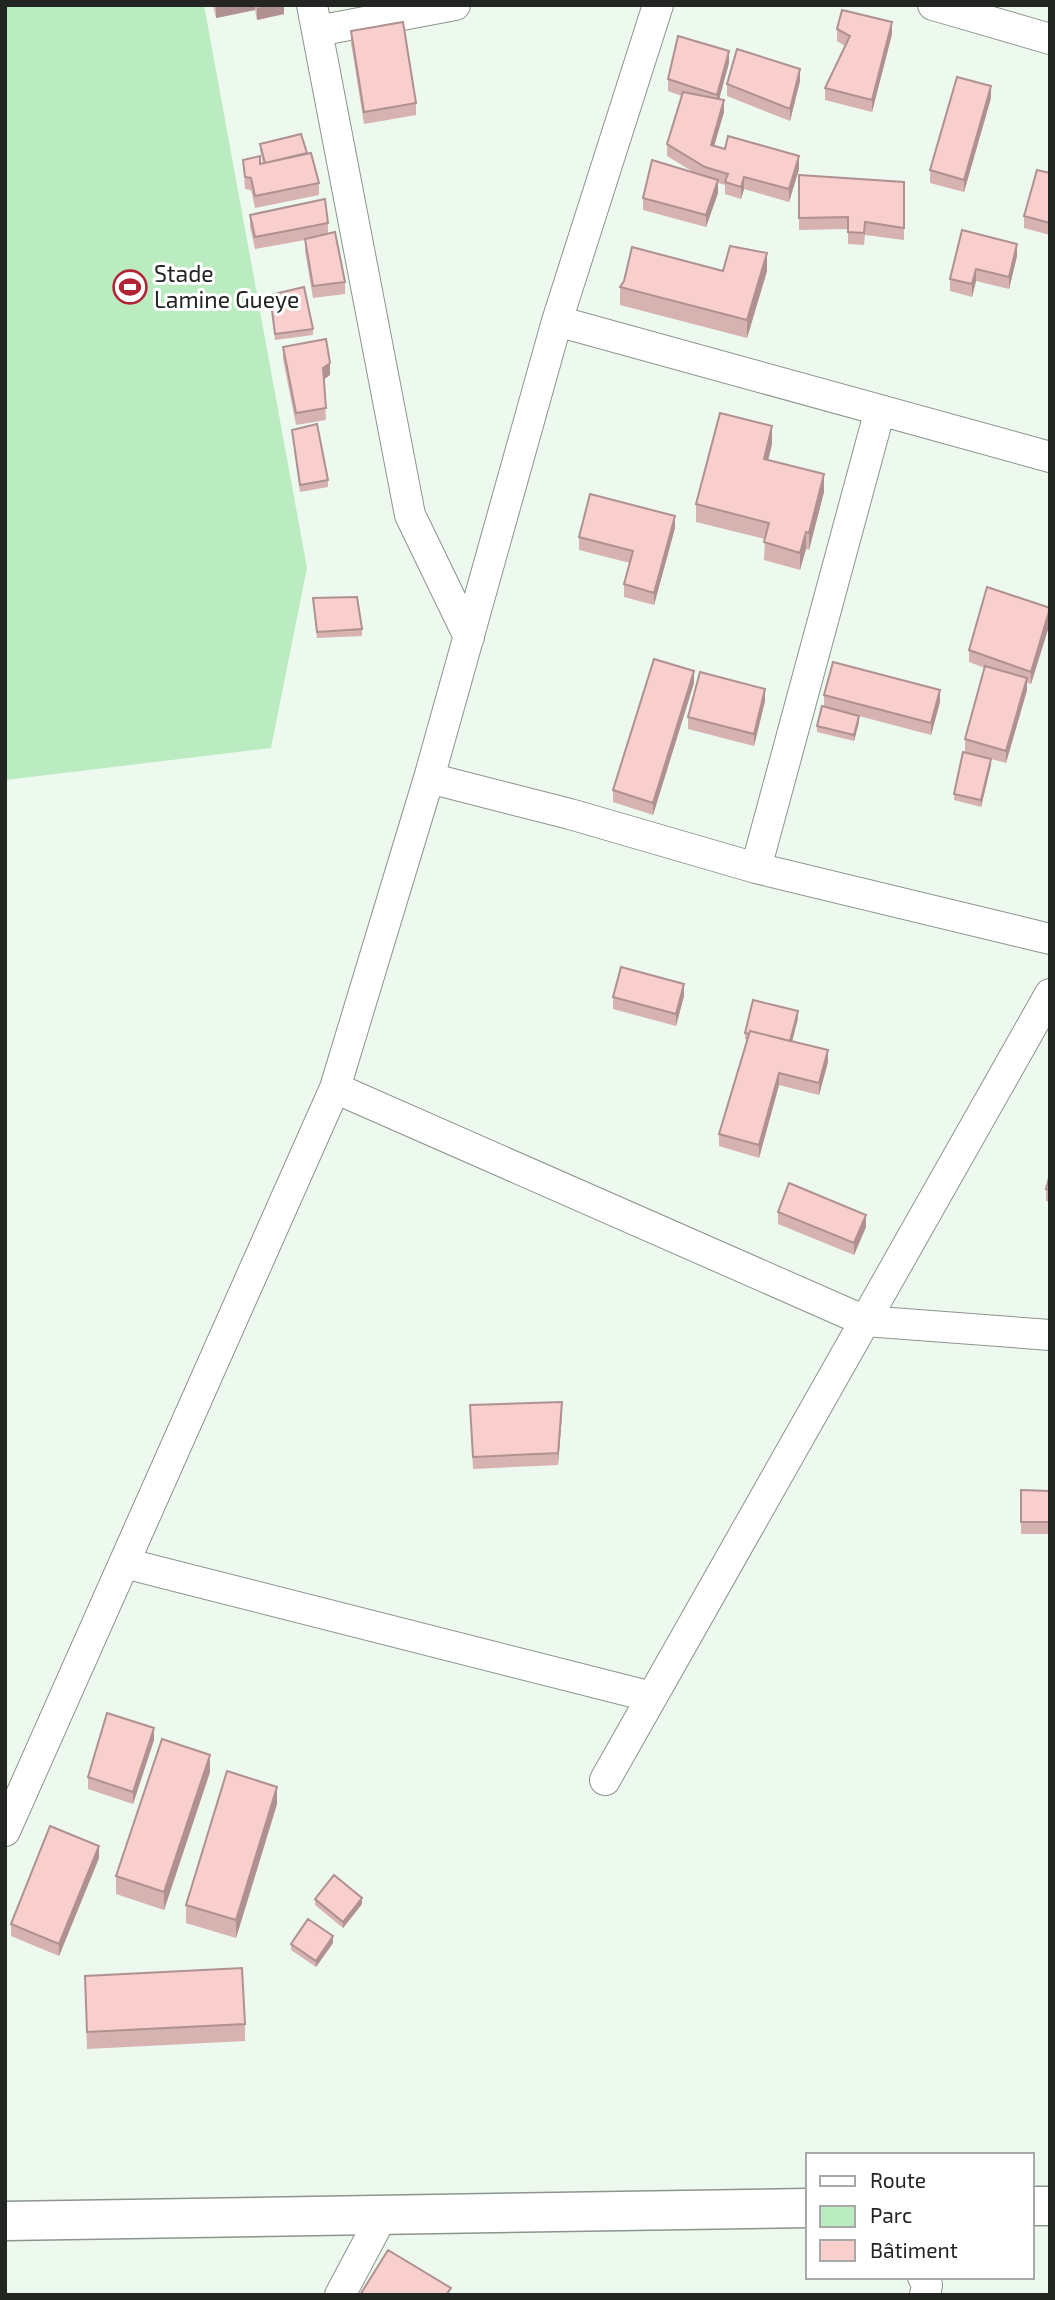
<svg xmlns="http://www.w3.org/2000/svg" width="1055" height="2300" font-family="'Exo 2',sans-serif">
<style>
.green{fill:#baebc1}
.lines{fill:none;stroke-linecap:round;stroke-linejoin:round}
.street-casing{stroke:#8b958c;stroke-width:32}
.highway-casing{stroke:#8b958c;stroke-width:41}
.street{stroke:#fff;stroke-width:30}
.highway{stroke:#fff;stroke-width:38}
.wall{fill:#d6b2b1}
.shaded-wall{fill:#ae9190}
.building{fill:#f9cfce;stroke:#ae9190;stroke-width:2}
.labels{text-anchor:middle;stroke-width:6;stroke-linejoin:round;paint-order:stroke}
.poi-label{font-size:23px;fill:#222522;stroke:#fff;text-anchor:start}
</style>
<rect width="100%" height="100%" fill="#edf8ee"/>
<path class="green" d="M 5,5 L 204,5 L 307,568 L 271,748 L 5,780 Z"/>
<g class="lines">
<defs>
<path id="street" d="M 312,5 L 410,515 L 469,637
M 933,5 L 1050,39
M 317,31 L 455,5
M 557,321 L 1050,457
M 429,778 L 570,814 L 756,868 L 1050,939
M 756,868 L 880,410
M 335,1088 L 865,1321 L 1050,1335
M 124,1563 L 652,1697
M 605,1780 L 1050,994
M 5,1831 L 335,1088 L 429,778 L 557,321 L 658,5
M 923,2277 L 927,2285 L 925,2295
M 340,2295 L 382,2216"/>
<path id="highway" d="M 1032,2206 L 1050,2206
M 5,2221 L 808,2208"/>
</defs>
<use href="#street" class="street-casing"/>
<use href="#highway" class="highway-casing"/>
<use href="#street" class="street"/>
<use href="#highway" class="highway"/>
</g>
<path class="wall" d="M 213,5 L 284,5 L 284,14 L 257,20 L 255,10 L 216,18 Z
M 837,29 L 892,34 L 872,112 L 825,100 L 825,88 L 845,46 L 837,41 Z
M 351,31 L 416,103 L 416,115 L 364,124 L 351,43 Z
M 729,63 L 719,99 L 724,112 L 714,146 L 799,169 L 789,202 L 744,189 L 741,199 L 725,194 L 725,185 L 718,183 L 718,193 L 706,227 L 643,210 L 643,198 L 695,173 L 667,156 L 667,144 L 682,96 L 668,91 L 668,79 Z
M 800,81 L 790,121 L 727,96 L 727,84 Z
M 991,98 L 964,192 L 930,183 L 930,170 Z
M 260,144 L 307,154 L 319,183 L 319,195 L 255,208 L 251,190 L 245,189 L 243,160 L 260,164 L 263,163 L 260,150 Z
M 1050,173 L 1050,235 L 1024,228 L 1024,216 Z
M 799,175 L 904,182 L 904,240 L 865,235 L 864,245 L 848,244 L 848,229 L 799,230 Z
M 250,215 L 328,223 L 328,233 L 345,282 L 345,294 L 313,298 L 305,251 L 305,240 L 255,249 L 250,227 Z
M 962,230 L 1017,256 L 1009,289 L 976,281 L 972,297 L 950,291 L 950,279 Z
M 723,271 L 767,271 L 747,338 L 620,305 L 620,287 Z
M 270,295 L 313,329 L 313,335 L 275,340 Z
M 283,347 L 330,375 L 324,379 L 326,420 L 296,425 L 283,359 Z
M 292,430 L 328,480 L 328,487 L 300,492 Z
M 772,444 L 768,460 L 824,492 L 809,550 L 806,549 L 800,570 L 764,560 L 765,539 L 696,522 L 696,504 Z
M 675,528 L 654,605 L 624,597 L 624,584 L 630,563 L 579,550 L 579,537 Z
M 313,598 L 362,629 L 362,636 L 317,638 Z
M 1050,608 L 1050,623 L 1031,684 L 1027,683 L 1027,690 L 1006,763 L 991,759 L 991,765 L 981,807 L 954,800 L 954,794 L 984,757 L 965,752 L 965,739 L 985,668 L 969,662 L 969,650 Z
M 694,683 L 653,815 L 613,802 L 613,790 Z
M 824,695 L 940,702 L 931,735 L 859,716 L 859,722 L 854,741 L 817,732 L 817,726 L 824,707 Z
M 765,701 L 754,746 L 688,729 L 688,717 Z
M 684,996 L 676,1026 L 613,1009 L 613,997 Z
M 798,1018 L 792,1041 L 828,1062 L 819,1095 L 779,1085 L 759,1158 L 719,1146 L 719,1134 L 747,1040 L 745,1039 L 745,1033 Z
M 1050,1174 L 1050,1202 L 1046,1201 L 1046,1189 Z
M 778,1212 L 866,1227 L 854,1255 L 778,1224 Z
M 470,1405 L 562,1414 L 558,1465 L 473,1469 Z
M 1021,1490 L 1050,1491 L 1050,1534 L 1021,1534 Z
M 154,1740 L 133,1804 L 88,1789 L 88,1777 Z
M 210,1772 L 164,1910 L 116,1894 L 116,1876 Z
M 277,1804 L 236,1938 L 186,1923 L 186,1905 Z
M 99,1858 L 59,1956 L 11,1936 L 11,1924 Z
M 315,1899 L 362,1904 L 343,1928 L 315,1905 Z
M 333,1943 L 316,1967 L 291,1950 L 291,1944 Z
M 85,1976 L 245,2024 L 245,2041 L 87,2049 Z"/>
<path class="shaded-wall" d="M 218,5 L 255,5 L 255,10 L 216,18 L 216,6 Z
M 269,5 L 284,5 L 284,14 L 257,20 L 257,8 Z
M 892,22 L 892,34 L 872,112 L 872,100 Z
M 729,51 L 729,63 L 717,107 L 717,95 Z
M 800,69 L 800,81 L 790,121 L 790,109 Z
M 991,86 L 991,98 L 964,192 L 964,180 Z
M 724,100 L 724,112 L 711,157 L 711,145 Z
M 799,156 L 799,169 L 789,202 L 789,189 Z
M 744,177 L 744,189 L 741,199 L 741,187 Z
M 718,180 L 718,193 L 706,227 L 706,215 Z
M 1017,244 L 1017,256 L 1009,289 L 1009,277 Z
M 767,253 L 767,271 L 747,338 L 747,320 Z
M 976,269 L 976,281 L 972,297 L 972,284 Z
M 330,363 L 330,375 L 323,380 L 323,368 Z
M 772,426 L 772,444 L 764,477 L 764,459 Z
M 824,474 L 824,492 L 809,550 L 809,533 Z
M 675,516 L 675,528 L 654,605 L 654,593 Z
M 806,532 L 806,549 L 800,570 L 800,553 Z
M 1050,610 L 1050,623 L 1031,684 L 1031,672 Z
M 694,671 L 694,683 L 653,815 L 653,803 Z
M 1027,678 L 1027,690 L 1006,763 L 1006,751 Z
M 765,689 L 765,701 L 754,746 L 754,734 Z
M 940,690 L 940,702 L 931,735 L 931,723 Z
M 859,716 L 859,722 L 854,741 L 854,735 Z
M 991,759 L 991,765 L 981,807 L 981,800 Z
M 684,984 L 684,996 L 676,1026 L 676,1014 Z
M 798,1011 L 798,1018 L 790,1050 L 790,1043 Z
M 828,1050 L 828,1062 L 819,1095 L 819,1083 Z
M 779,1073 L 779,1085 L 759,1158 L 759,1145 Z
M 866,1215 L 866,1227 L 854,1255 L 854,1243 Z
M 562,1402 L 562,1414 L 558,1465 L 558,1453 Z
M 154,1728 L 154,1740 L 133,1804 L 133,1792 Z
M 210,1755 L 210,1772 L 164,1910 L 164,1892 Z
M 277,1787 L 277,1804 L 236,1938 L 236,1920 Z
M 99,1846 L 99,1858 L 59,1956 L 59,1944 Z
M 362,1898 L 362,1904 L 343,1928 L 343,1922 Z
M 333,1936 L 333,1943 L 316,1967 L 316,1961 Z"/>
<path class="building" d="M 842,10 L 892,22 L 872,100 L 825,88 L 850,36 L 837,29 Z
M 403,22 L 416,103 L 364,112 L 351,31 Z
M 678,36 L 729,51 L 717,95 L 668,79 Z
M 737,49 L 800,69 L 790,109 L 727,84 Z
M 957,77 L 991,86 L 964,180 L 930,170 Z
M 683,92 L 724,100 L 711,145 L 725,149 L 728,136 L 799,156 L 789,189 L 744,177 L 741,187 L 725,182 L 728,174 L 705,167 L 667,144 Z
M 301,134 L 307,153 L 265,163 L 260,144 Z
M 311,153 L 319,183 L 255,196 L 251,178 L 245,177 L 243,160 L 260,156 L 260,164 Z
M 652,160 L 718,180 L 706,215 L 643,198 Z
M 1037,170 L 1050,173 L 1050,223 L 1024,216 Z
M 799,175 L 904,182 L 904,228 L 865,222 L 864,233 L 848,232 L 848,217 L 799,218 Z
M 325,199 L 328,223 L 255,237 L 250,215 Z
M 962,230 L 1017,244 L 1009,277 L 976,269 L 972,284 L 950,279 Z
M 335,232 L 345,282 L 313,286 L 305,239 Z
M 730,246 L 767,253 L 747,320 L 620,287 L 624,281 L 632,247 L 723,271 Z
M 304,287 L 313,329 L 275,334 L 270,295 Z
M 326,339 L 330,363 L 323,368 L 326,408 L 296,413 L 283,347 Z
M 720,413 L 772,426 L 764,459 L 824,474 L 809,533 L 806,532 L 800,553 L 764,542 L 769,523 L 696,504 Z
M 317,424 L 328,480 L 300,485 L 292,430 Z
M 590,494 L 675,516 L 654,593 L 624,584 L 633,551 L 579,537 Z
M 987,587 L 1050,608 L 1031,672 L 969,650 Z
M 357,597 L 362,629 L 317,632 L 313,598 Z
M 654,659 L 694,671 L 653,803 L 613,790 Z
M 833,662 L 940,690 L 931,723 L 824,695 Z
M 985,666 L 1027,678 L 1006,751 L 965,739 Z
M 700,672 L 765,689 L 754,734 L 688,717 Z
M 822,706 L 859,716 L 854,735 L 817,726 Z
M 963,752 L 991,759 L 981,800 L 954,794 Z
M 621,967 L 684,984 L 676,1014 L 613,997 Z
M 753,1000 L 798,1011 L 790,1041 L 750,1031 L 749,1034 L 745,1033 Z
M 750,1031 L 828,1050 L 819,1083 L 779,1073 L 759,1145 L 719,1134 Z
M 1050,1174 L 1050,1190 L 1046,1189 Z
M 789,1183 L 866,1215 L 854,1243 L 778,1212 Z
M 562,1402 L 558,1453 L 473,1457 L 470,1405 Z
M 1021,1490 L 1050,1491 L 1050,1522 L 1021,1522 Z
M 107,1713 L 154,1728 L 133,1792 L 88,1777 Z
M 162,1739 L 210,1755 L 164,1892 L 116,1876 Z
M 227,1771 L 277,1787 L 236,1920 L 186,1905 Z
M 50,1826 L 99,1846 L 59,1944 L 11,1924 Z
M 334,1875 L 362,1898 L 343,1922 L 315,1899 Z
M 308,1919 L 333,1936 L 316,1961 L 291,1944 Z
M 242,1968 L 245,2024 L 87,2032 L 85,1976 Z
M 388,2250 L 451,2288 L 446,2295 L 360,2295 Z"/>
<defs>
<symbol id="stadium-ring" viewBox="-11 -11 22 22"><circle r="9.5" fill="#fff" stroke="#b42236" stroke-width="1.5"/><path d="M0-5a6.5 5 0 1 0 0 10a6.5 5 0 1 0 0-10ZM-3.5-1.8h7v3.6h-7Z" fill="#b42236"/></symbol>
</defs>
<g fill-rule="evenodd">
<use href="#stadium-ring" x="111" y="268" width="38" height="38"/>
</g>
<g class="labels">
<g class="poi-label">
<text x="154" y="282">Stade<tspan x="154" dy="26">Lamine Gueye</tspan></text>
</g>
</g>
<rect width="1055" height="2300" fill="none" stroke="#222522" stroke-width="14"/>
<rect x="806" y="2153" width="228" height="126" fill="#ffffff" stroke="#a7a8a7" stroke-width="2"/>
<rect x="820" y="2176" width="35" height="10" fill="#ffffff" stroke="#a7a8a7" stroke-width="2"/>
<text x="870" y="2188" font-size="21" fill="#222522">Route</text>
<rect x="820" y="2206" width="35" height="21" fill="#baebc1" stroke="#a7a8a7" stroke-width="2"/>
<text x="870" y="2223" font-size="21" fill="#222522">Parc</text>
<rect x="820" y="2240" width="35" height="21" fill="#f9cfce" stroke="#a7a8a7" stroke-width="2"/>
<text x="870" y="2258" font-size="21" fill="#222522">Bâtiment</text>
</svg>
